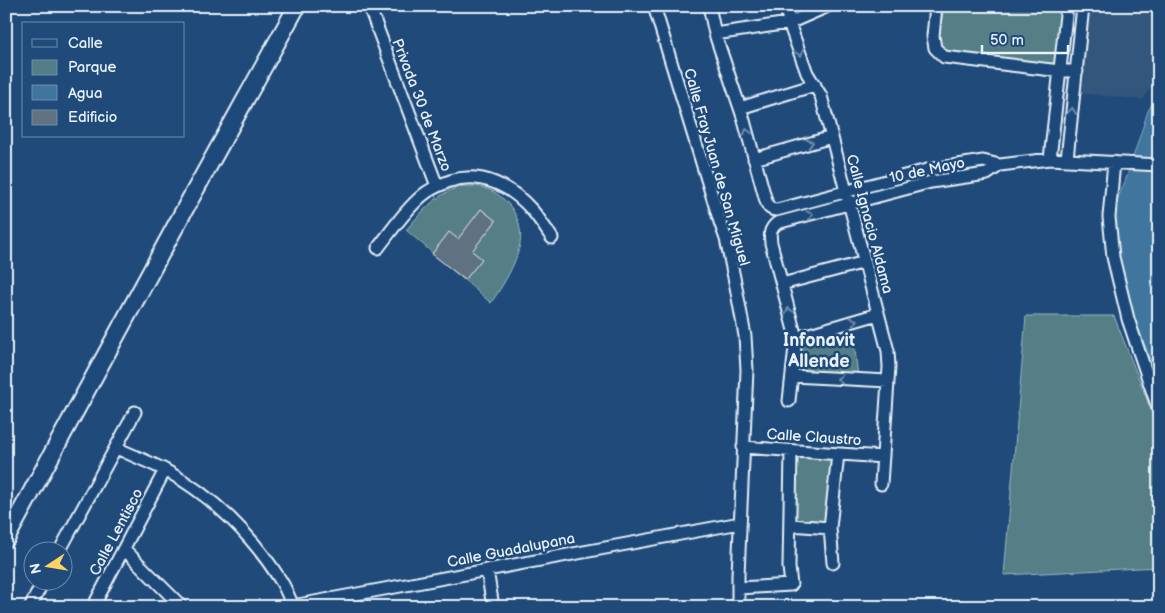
<svg xmlns="http://www.w3.org/2000/svg" width="1165" height="613" font-family="'Balsamiq Sans',sans-serif">
<style>
.built{fill:#33567c}
.green{fill:#547e86;stroke:#9eb8bf}
.water{fill:#40769d;stroke:#83a7c1}
.building{fill:#617281;stroke:#e8f1f8}
.lines{fill:none;stroke-linecap:round;stroke-linejoin:round}
.street-casing{stroke:#e8f1f8;stroke-width:15}
.secondary-casing{stroke:#e8f1f8;stroke-width:20}
.street{stroke:#1f4a7a;stroke-width:11}
.secondary{stroke:#1f4a7a;stroke-width:16}
.oneway{stroke:#6f8dac}
.labels{text-anchor:middle;stroke-width:5;stroke-linejoin:round;paint-order:stroke}
.street-label{font-size:15px;fill:#e8f1f8;stroke:#1f4a7a}
.quarter-label{font-size:18px;font-weight:bold;fill:#e8f1f8;stroke:#1f4a7a}
</style>
<rect width="100%" height="100%" fill="#1f4a7a"/>
<filter id="ink" filterUnits="userSpaceOnUse"><feTurbulence type="fractalNoise" baseFrequency=".02" numOctaves="2"/><feDisplacementMap in="SourceGraphic" scale="10" xChannelSelector="R" yChannelSelector="G"/><feConvolveMatrix kernelMatrix="1 2 1 2 8 2 1 2 1" color-interpolation-filters="sRGB"/></filter>
<g filter="url(#ink)">
<path class="built" d="M 1088,6 L 1159,6 L 1159,72 L 1143,100 L 1079,93 Z"/>
<path class="green" d="M 944,6 L 1063,6 L 1055,67 L 946,51 L 938,42 Z
M 472,186 C 477,186 482,187 487,189 C 509,197 524,221 520,244 C 516,265 503,285 491,303 L 406,230 C 420,214 435,195 456,188 C 461,186 467,186 472,186 Z
M 1026,316 L 1114,316 L 1159,430 L 1159,567 L 1004,575 Z
M 851,330 L 855,350 L 858,376 L 792,374 L 798,342 Z
M 794,454 L 831,457 L 827,528 L 790,522 Z"/>
<path class="water" d="M 1159,92 L 1159,180 L 1157,184 C 1156,203 1153,224 1159,242 L 1159,381 L 1137,326 L 1117,261 L 1115,205 L 1126,179 L 1148,111 Z"/>
<path class="building" d="M 481,209 L 496,221 L 472,251 L 482,259 L 465,280 L 432,254 L 449,232 L 458,239 Z"/>
<g class="lines">
<defs>
<path id="street" d="M 369,6 L 437,186
M 654,6 L 720,222 L 726,239 L 736,287 L 745,336 L 747,370 L 738,575 L 738,607
M 709,6 L 715,34 L 743,117 L 766,201 C 768,207 770,210 777,210 L 927,170 L 983,161 L 1000,165 L 1050,159 L 1159,165
M 786,6 L 789,23 L 807,73 L 821,96 L 888,351 L 889,367 L 881,484
M 936,6 L 933,36 L 935,48 L 944,57 L 1060,71 L 1077,71
M 715,34 L 789,23 L 828,6
M 740,108 L 815,85
M 754,159 L 832,137
M 1050,159 L 1067,6
M 1067,159 L 1083,6
M 1114,162 L 1109,217 L 1113,257 L 1128,319 L 1159,411
M 378,248 C 392,230 406,209 423,195 C 431,188 440,185 450,181 C 481,171 511,186 532,210 C 539,218 546,229 552,238
M 782,284 L 865,262
M 796,338 L 878,314
M 792,376 L 888,381
M 789,401 L 796,338 L 771,243 C 770,234 769,230 777,223 L 931,182 L 987,174 L 1000,165
M 743,447 L 883,457
M 116,448 C 132,455 149,462 165,470 C 213,496 253,536 281,581 C 286,589 289,598 293,606
M 790,525 L 830,528
M 124,549 L 182,607
M 60,550 L 135,412
M 833,563 L 830,528 L 838,454
M 487,570 L 493,607
M 738,588 L 791,585 L 789,567 L 791,451
M 30,607 L 44,580
M 93,607 L 165,470
M 287,607 L 740,523"/>
<path id="secondary" d="M 6,539 L 187,205 L 297,6"/>
</defs>
<use href="#street" class="street-casing"/>
<use href="#secondary" class="secondary-casing"/>
<use href="#street" class="street"/>
<use href="#secondary" class="secondary"/>
</g>
<defs><path id="oneway-chevron" d="M-2-3.5L2.5 0L-2 3.5" fill="none" stroke-width="1.6" stroke-linecap="round" stroke-linejoin="round" transform="scale(1.25)"/></defs>
<g class="oneway">
<use href="#oneway-chevron" transform="translate(800 53) rotate(69)"/>
<use href="#oneway-chevron" transform="translate(1072 111) rotate(-84)"/>
<use href="#oneway-chevron" transform="translate(747 132) rotate(-105)"/>
<use href="#oneway-chevron" transform="translate(810 143) rotate(-16)"/>
<use href="#oneway-chevron" transform="translate(810 215) rotate(-15)"/>
<use href="#oneway-chevron" transform="translate(789 311) rotate(-105)"/>
<use href="#oneway-chevron" transform="translate(854 321) rotate(-16)"/>
<use href="#oneway-chevron" transform="translate(840 379) rotate(-177)"/>
</g>
</g>
<g class="labels">
<g class="street-label">
<text transform="translate(422 105) rotate(69)" y="5">Privada 30 de Marzo</text>
<text transform="translate(717 167) rotate(74)" y="5">Calle Fray Juan de San Miguel</text>
<text transform="translate(927 170) rotate(-12)" y="5">10 de Mayo</text>
<text transform="translate(870 224) rotate(75)" y="5">Calle Ignacio Aldama</text>
<text transform="translate(814 437) rotate(4)" y="5">Calle Claustro</text>
<text transform="translate(116 532) rotate(-62)" y="5">Calle Lentisco</text>
<text transform="translate(511 550) rotate(-11)" y="5">Calle Guadalupana</text>
</g>
<g class="quarter-label">
<text x="819" y="346">Infonavit<tspan x="819" dy="21">Allende</tspan></text>
</g>
</g>
<rect width="1165" height="613" fill="none" stroke="#1f4a7a" stroke-width="25"/>
<rect x="12" y="12" width="1140" height="588" fill="none" stroke="#e8f1f8" stroke-width="2" filter="url(#ink)"/>
<rect x="22" y="22" width="162" height="115" fill="#1f4a7a" stroke="#6f8dac"/>
<rect x="32" y="39" width="25" height="8" fill="#1f4a7a" stroke="#6f8dac"/>
<text x="68" y="48" font-size="15" fill="#e8f1f8">Calle</text>
<rect x="32" y="60" width="25" height="15" fill="#547e86" stroke="#6f8dac"/>
<text x="68" y="72" font-size="15" fill="#e8f1f8">Parque</text>
<rect x="32" y="85" width="25" height="15" fill="#40769d" stroke="#6f8dac"/>
<text x="68" y="98" font-size="15" fill="#e8f1f8">Agua</text>
<rect x="32" y="110" width="25" height="15" fill="#617281" stroke="#6f8dac"/>
<text x="68" y="122" font-size="15" fill="#e8f1f8">Edificio</text>
<g transform="translate(48 566) rotate(258)"><circle r="24" fill="#1f4a7a" stroke="#6f8dac"/>
<path d="M0-4L9 19L0 12L-9 19Z" fill="#ffd166"/>
<text y="-8" font-size="14" font-weight="bold" text-anchor="middle" fill="#e8f1f8">N</text>
</g>
<path d="M982 45v8h86v-8" fill="none" stroke="#e8f1f8" stroke-width="2.5"/>
<text x="990" y="45" font-size="15" fill="#e8f1f8" stroke="#1f4a7a" stroke-width="4" paint-order="stroke">50 m</text>
</svg>
